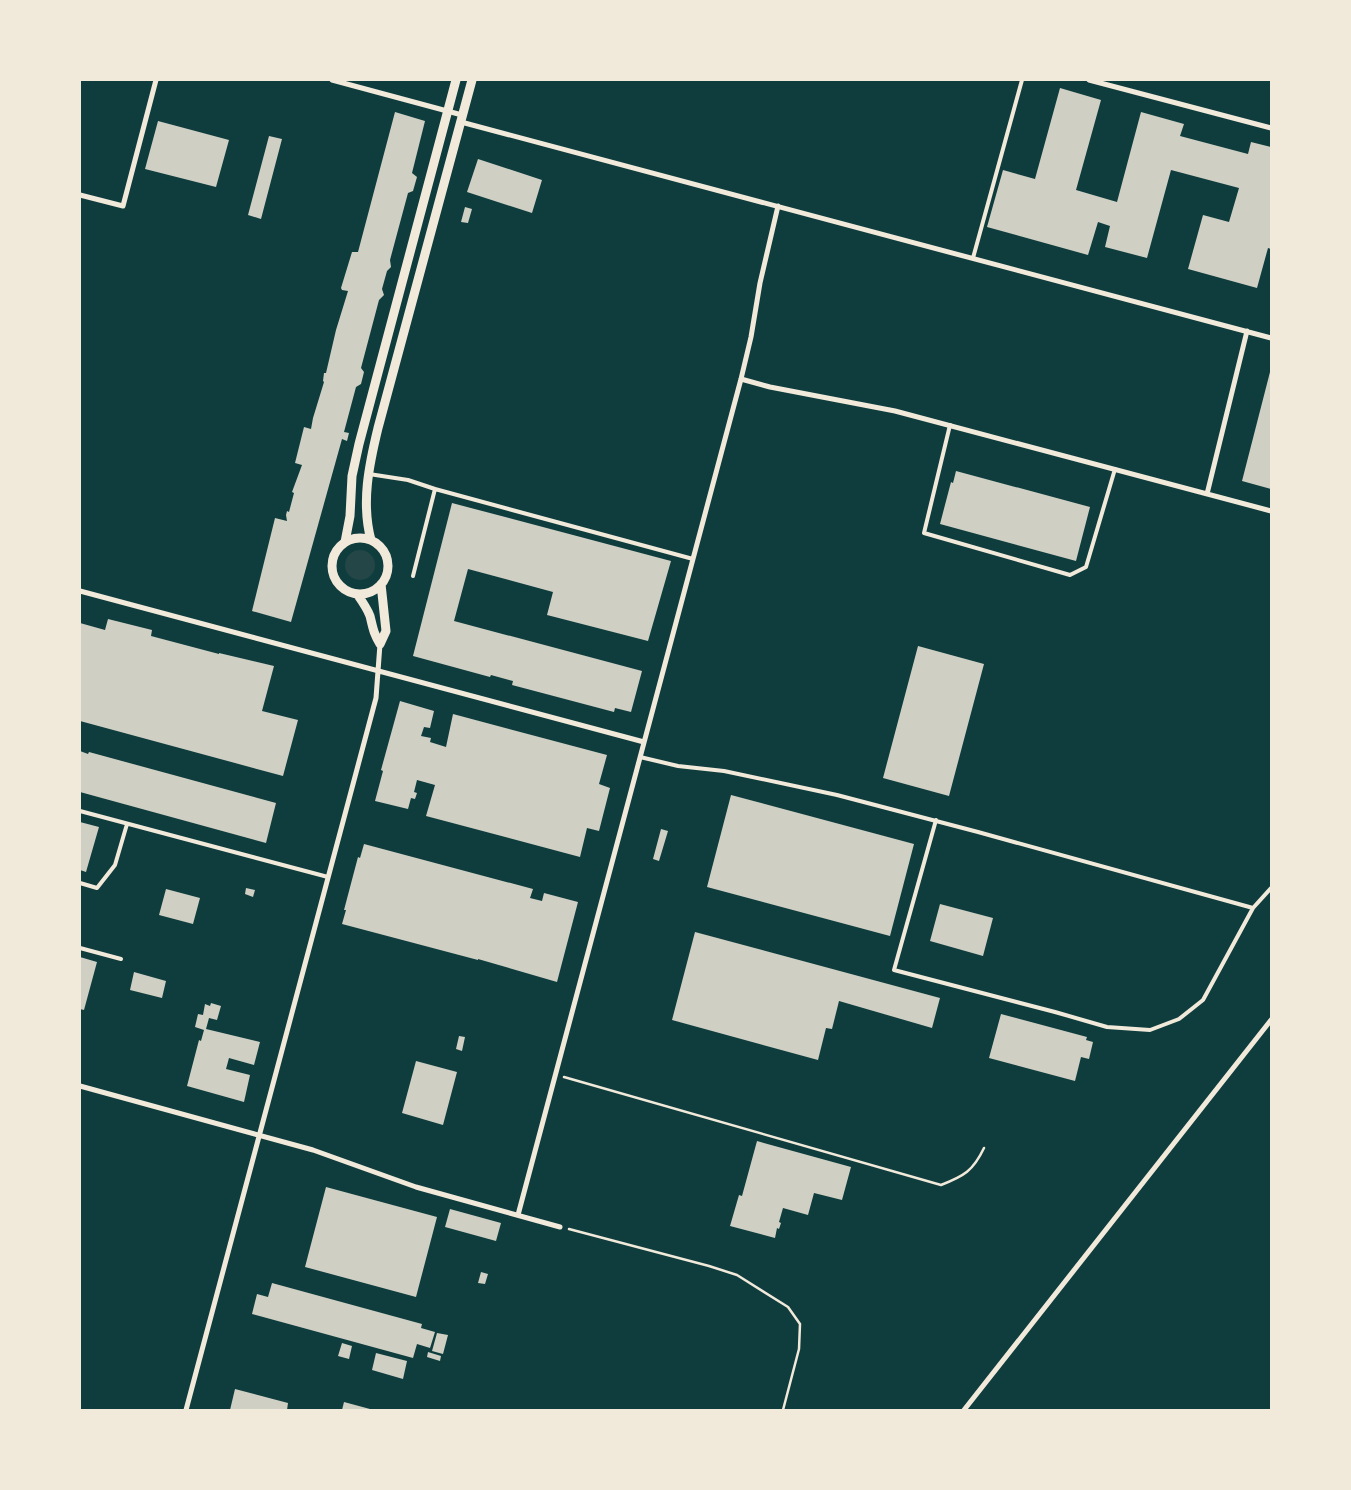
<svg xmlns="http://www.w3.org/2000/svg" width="1351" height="1490" font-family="Signika,sans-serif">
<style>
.green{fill:#244646}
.building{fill:#cfcfc3}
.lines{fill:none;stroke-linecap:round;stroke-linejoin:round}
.path{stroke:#f1e9da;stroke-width:2.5}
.service{stroke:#f1e9da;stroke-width:4}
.minor{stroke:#f1e9da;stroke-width:5}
.tertiary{stroke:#f1e9da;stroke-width:9}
</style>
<rect width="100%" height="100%" fill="#0f3d3e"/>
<path class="green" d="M345 565a15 15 0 1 1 30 0a15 15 0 1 1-30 0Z"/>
<path class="building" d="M 1060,88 L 1101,100 L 1076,190 L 1117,202 L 1141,112 L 1184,124 L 1180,136 L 1248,154 L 1251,142 L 1271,147 L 1271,249 L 1268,248 L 1257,288 L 1188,269 L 1203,215 L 1229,222 L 1239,188 L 1171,170 L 1147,258 L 1105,247 L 1110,226 L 1098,222 L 1088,255 L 987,227 L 1003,170 L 1035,179 Z
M 395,112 L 425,121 L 412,173 L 417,177 L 413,191 L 408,193 L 390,260 L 391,267 L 387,271 L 382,289 L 384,295 L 379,300 L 361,368 L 364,372 L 361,384 L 356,387 L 344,432 L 349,433 L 347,441 L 342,439 L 291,622 L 252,611 L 275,518 L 287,521 L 286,515 L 287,511 L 289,512 L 294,493 L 292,492 L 302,465 L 295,463 L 304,427 L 311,429 L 313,418 L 324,382 L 323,381 L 324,373 L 326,373 L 336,330 L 348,291 L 342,290 L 341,288 L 352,252 L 358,252 Z
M 158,121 L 229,140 L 216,187 L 145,169 Z
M 269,136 L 282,139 L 261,219 L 248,215 Z
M 478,159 L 542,180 L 532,213 L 467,192 Z
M 465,207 L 472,209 L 468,223 L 461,222 Z
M 1270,372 L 1271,373 L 1271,489 L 1242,481 Z
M 956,471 L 1090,507 L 1076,561 L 940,524 L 951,482 L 953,483 Z
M 452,503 L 671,561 L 648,641 L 547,615 L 553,592 L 468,569 L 454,621 L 642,671 L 631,712 L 615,708 L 614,712 L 512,685 L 513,681 L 491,675 L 490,677 L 413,656 Z
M 108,619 L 152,630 L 151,636 L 219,654 L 219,653 L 274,666 L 262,711 L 298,720 L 283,776 L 80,721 L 80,623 L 105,630 Z
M 918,646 L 984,664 L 949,796 L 883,778 Z
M 400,701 L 434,711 L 430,728 L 424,727 L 421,736 L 431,738 L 430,742 L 446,747 L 453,714 L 607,755 L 599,784 L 610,788 L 599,831 L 587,828 L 580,857 L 426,816 L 435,785 L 417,780 L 414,792 L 417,793 L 415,799 L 411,798 L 408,809 L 375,801 L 383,771 L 381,770 Z
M 80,751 L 88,754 L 89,752 L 276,803 L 266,843 L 80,792 Z
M 731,795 L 914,844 L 890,936 L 707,887 Z
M 80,822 L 99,827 L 86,872 L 80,870 Z
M 661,829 L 668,831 L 659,861 L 653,859 Z
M 364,844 L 533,889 L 530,898 L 542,901 L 544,893 L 578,902 L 557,982 L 478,959 L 478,960 L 342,924 L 346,910 L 344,910 L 358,857 L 360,858 Z
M 246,888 L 255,890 L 253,897 L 245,894 Z
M 166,889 L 200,898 L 193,924 L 159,915 Z
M 940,904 L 993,918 L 983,956 L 930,941 Z
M 695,932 L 940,998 L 932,1028 L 839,1001 L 832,1029 L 826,1028 L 818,1060 L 672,1020 Z
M 80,957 L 97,962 L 84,1010 L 80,1009 Z
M 134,972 L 166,981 L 162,998 L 130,990 Z
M 211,1003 L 221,1006 L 217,1020 L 209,1018 L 206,1029 L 260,1042 L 254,1065 L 229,1058 L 226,1069 L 250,1075 L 244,1102 L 187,1086 L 199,1040 L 201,1041 L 204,1030 L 195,1027 L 198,1014 L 203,1015 L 205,1004 L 210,1006 Z
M 1001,1014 L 1087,1037 L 1086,1040 L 1093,1042 L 1089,1059 L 1081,1057 L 1075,1081 L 989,1058 Z
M 459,1036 L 465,1037 L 462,1051 L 456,1049 Z
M 416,1061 L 457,1072 L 443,1125 L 402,1113 Z
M 757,1141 L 851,1167 L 842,1200 L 814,1193 L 808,1215 L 783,1208 L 779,1222 L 781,1223 L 779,1229 L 777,1228 L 775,1238 L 730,1226 L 739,1195 L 742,1196 Z
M 326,1187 L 437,1217 L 416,1297 L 305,1267 Z
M 450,1209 L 501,1223 L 496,1241 L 445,1227 Z
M 481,1272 L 488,1274 L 485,1284 L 478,1283 Z
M 272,1283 L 422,1324 L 421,1328 L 435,1332 L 430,1348 L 417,1344 L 413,1358 L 252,1314 L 257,1294 L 268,1297 Z
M 437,1333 L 448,1335 L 443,1354 L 432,1351 Z
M 342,1343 L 352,1346 L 349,1359 L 338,1356 Z
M 428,1352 L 441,1356 L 440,1361 L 427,1357 Z
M 376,1353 L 407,1361 L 403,1379 L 372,1370 Z
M 235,1389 L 288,1403 L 287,1410 L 230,1410 Z
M 344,1402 L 370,1409 L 370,1410 L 342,1410 Z"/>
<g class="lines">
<path class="path" d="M 564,1077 L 941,1185 C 964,1176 973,1171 984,1148
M 569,1229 L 709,1266 L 737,1275 L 788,1307 L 800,1324 L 799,1349 L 783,1410"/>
<path class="service" d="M 973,258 L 1022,80
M 950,425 L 924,533 L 1070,575 L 1086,567 L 1115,469
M 369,474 L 408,480 L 435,489 L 413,576
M 435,489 L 693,559
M 640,757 L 678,766 L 724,771 L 837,795 L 978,832 L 1253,908 L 1203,1000 L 1179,1019 L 1150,1030 L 1107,1027 L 1055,1012 L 894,970 L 936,820
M 80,811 L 328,877
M 80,883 L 97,888 L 115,865 L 127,824
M 1253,908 L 1271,888
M 80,948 L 121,959"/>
<path class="minor" d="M 332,80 L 462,115
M 1089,80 L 1271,128
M 461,122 L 1271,338
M 80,195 L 123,206 L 156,80
M 741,379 L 770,387 L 895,411 L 1271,511
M 1207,494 L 1247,331
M 80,591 L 644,742
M 80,1086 L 313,1150 L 416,1187 L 560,1227
M 518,1215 L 741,379 L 751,337 L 760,283 L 778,206
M 186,1410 L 376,698 L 380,644
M 964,1410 L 1271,1020"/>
<path class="tertiary" d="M332 566a28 28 0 1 1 56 0a28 28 0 1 1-56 0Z
M 371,540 C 361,503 369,465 378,428 L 472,80
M 345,542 L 350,516 L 352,476 L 359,444 L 456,80
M 357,594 C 362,601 367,608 370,616 C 373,628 373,632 380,644
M 380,644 L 386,631 L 381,584"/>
</g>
<rect width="1351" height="1490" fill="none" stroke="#f1e9da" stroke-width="162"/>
</svg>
